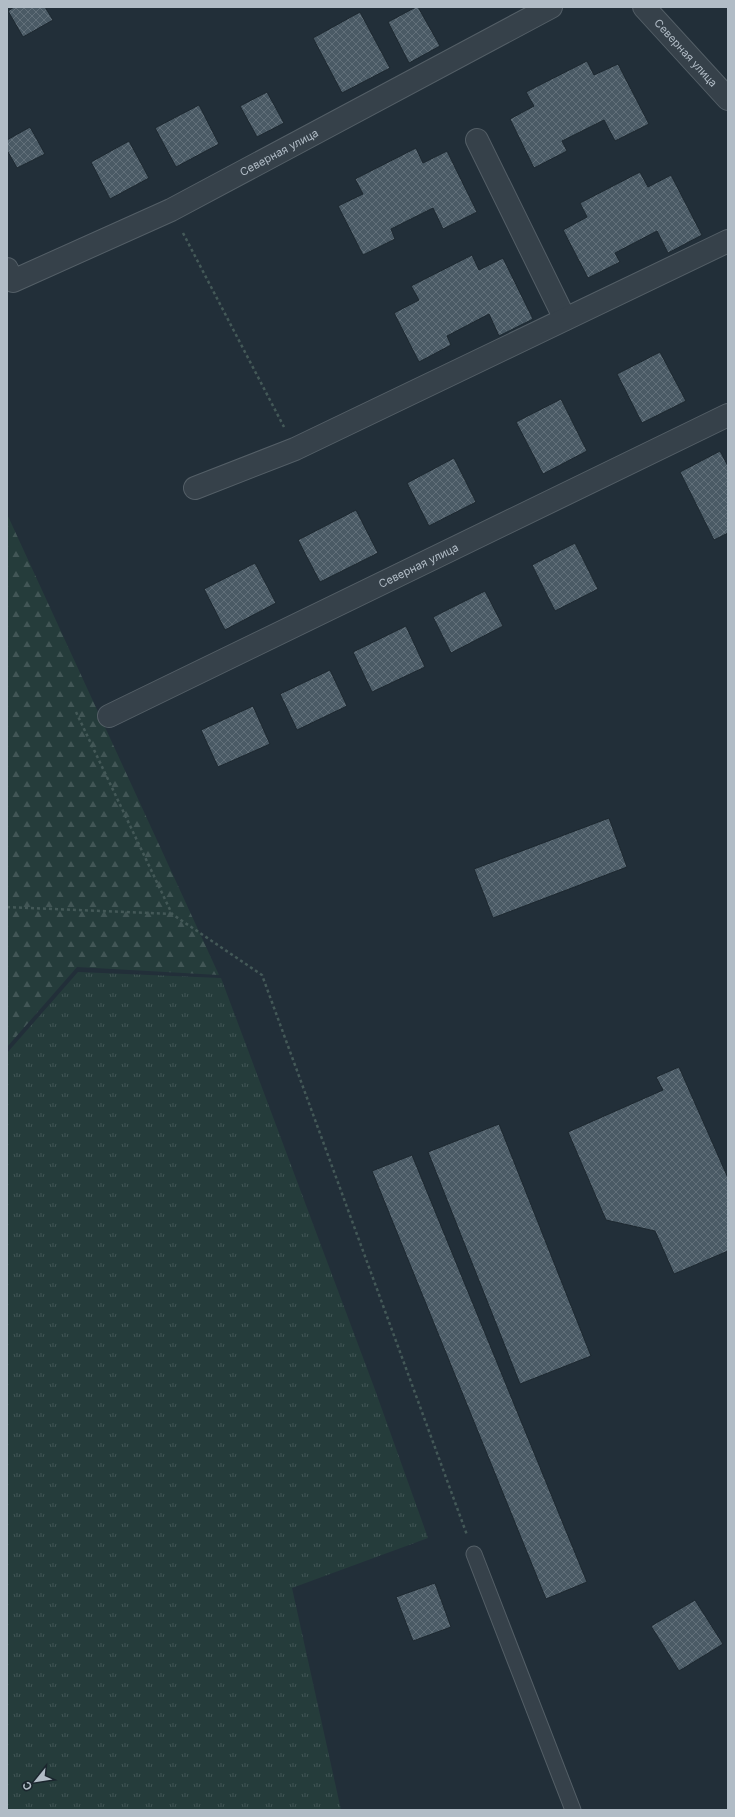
<svg xmlns="http://www.w3.org/2000/svg" width="735" height="1817" font-family="Inter,sans-serif">
<style>
.grass{fill:url(#grass-tufts)}
.forest{fill:url(#forest-firs)}
.building{fill:url(#building-cross-hatch);stroke:#1d2830}
.lines{fill:none;stroke-linecap:round;stroke-linejoin:round}
.lane-casing{stroke:#545f67;stroke-width:17}
.street-casing{stroke:#545f67;stroke-width:24}
.path{stroke:#445958;stroke-width:2.5;stroke-dasharray:3 3;stroke-linecap:butt}
.lane{stroke:#36414a;stroke-width:15}
.street{stroke:#36414a;stroke-width:22}
.labels{text-anchor:middle;stroke-width:3;stroke-linejoin:round;paint-order:stroke}
.street-label{font-size:11px;fill:#b1bcc6;stroke:#1b262e}
</style>
<defs>
<pattern id="grass-tufts" width="24" height="20" patternUnits="userSpaceOnUse"><rect width="24" height="20" fill="#253c3b"/><path d="M3 7l-1-3M5 7V3M7 7l1-3M15 17l-1-3M17 17v-4M19 17l1-3" fill="none" stroke="#425656"/></pattern>
<pattern id="forest-firs" width="22" height="20" patternUnits="userSpaceOnUse"><rect width="22" height="20" fill="#253c3b"/><path d="M5 1l3.5 6h-7zM16 11l3.5 6h-7z" fill="#425656"/></pattern>
<pattern id="building-cross-hatch" width="8" height="8" patternUnits="userSpaceOnUse"><rect width="8" height="8" fill="#4a5a65"/><path d="M0 0l8 8M0 8l8-8" fill="none" stroke="#62707a"/></pattern>
</defs>
<rect width="100%" height="100%" fill="#222f39"/>
<path class="grass" d="M 78,972 L 221,978 L 374,1387 L 428,1538 L 292,1588 L 341,1810 L 7,1810 L 7,1053 Z"/>
<path class="forest" d="M 7,514 L 219,975 L 77,967 L 7,1047 Z"/>
<path class="building" d="M 14,7 L 45,7 L 53,20 L 23,37 L 8,11 Z
M 416,7 L 418,7 L 440,46 L 409,63 L 388,22 Z
M 360,12 L 390,68 L 342,93 L 313,38 Z
M 587,61 L 594,75 L 618,64 L 649,124 L 615,141 L 604,120 L 562,141 L 567,151 L 534,168 L 510,119 L 534,106 L 526,92 Z
M 267,92 L 284,123 L 257,137 L 240,106 Z
M 199,105 L 219,144 L 176,167 L 155,128 Z
M 30,127 L 45,154 L 17,168 L 7,150 L 7,140 Z
M 129,141 L 149,178 L 110,199 L 91,162 Z
M 416,148 L 423,163 L 447,151 L 477,212 L 443,229 L 433,208 L 391,229 L 395,239 L 363,255 L 338,206 L 363,194 L 355,179 Z
M 640,172 L 648,187 L 671,175 L 702,235 L 668,253 L 657,231 L 615,253 L 620,262 L 588,278 L 563,230 L 587,217 L 580,203 Z
M 472,255 L 479,270 L 503,258 L 533,319 L 499,336 L 489,314 L 447,336 L 451,345 L 419,362 L 394,313 L 419,300 L 411,286 Z
M 660,352 L 686,401 L 642,423 L 617,374 Z
M 561,399 L 587,451 L 543,474 L 516,422 Z
M 720,451 L 728,466 L 728,533 L 714,540 L 680,472 Z
M 454,458 L 476,502 L 429,526 L 407,483 Z
M 356,510 L 378,553 L 320,582 L 298,540 Z
M 575,543 L 598,589 L 555,611 L 532,565 Z
M 255,563 L 276,603 L 225,630 L 204,589 Z
M 485,591 L 503,626 L 451,653 L 433,617 Z
M 406,626 L 425,667 L 372,692 L 353,652 Z
M 330,670 L 347,706 L 297,730 L 280,694 Z
M 253,706 L 270,744 L 218,767 L 201,730 Z
M 609,818 L 627,867 L 493,918 L 474,869 Z
M 679,1067 L 728,1178 L 728,1251 L 674,1274 L 655,1231 L 606,1220 L 568,1132 L 663,1090 L 656,1077 Z
M 499,1124 L 591,1356 L 520,1384 L 428,1152 Z
M 412,1155 L 587,1582 L 546,1599 L 372,1171 Z
M 435,1583 L 451,1627 L 413,1641 L 396,1597 Z
M 695,1600 L 723,1644 L 679,1671 L 651,1626 Z"/>
<g class="lines">
<defs>
<path id="lane" d="M 474,1554 L 573,1810"/>
<g id="street">
<path id="s1" d="M 644,7 L 728,99"/>
<path d="M 477,140 L 565,319"/>
<path id="s2" d="M 7,269 L 13,281 L 171,210 L 551,7"/>
<path d="M 195,488 L 295,449 L 728,241"/>
<path id="s3" d="M 109,716 L 728,415"/>
</g>
</defs>
<use href="#lane" class="lane-casing"/>
<use href="#street" class="street-casing"/>
<path class="path" d="M 183,233 L 284,427
M 76,712 L 172,914 L 262,975 L 467,1535
M 7,907 L 172,914"/>
<use href="#lane" class="lane"/>
<use href="#street" class="street"/>
</g>
<g class="labels">
<g class="street-label">
<text dy="4" stroke="none"><textPath href="#s1" startOffset="62">Северная улица</textPath></text>
<text dy="4" stroke="none"><textPath href="#s2" startOffset="309">Северная улица</textPath></text>
<text dy="4" stroke="none"><textPath href="#s3" startOffset="344">Северная улица</textPath></text>
</g>
</g>
<rect width="735" height="1817" fill="none" stroke="#b1bcc6" stroke-width="16"/>
<g transform="translate(36 1781) rotate(240)" stroke="#1b262e" stroke-width="3" paint-order="stroke">
<path d="M0-3L7 15L0 10L-7 15Z" fill="#b1bcc6"/>
<text y="-6" font-size="11" font-weight="bold" text-anchor="middle" fill="#b1bcc6">С</text>
</g>
</svg>
